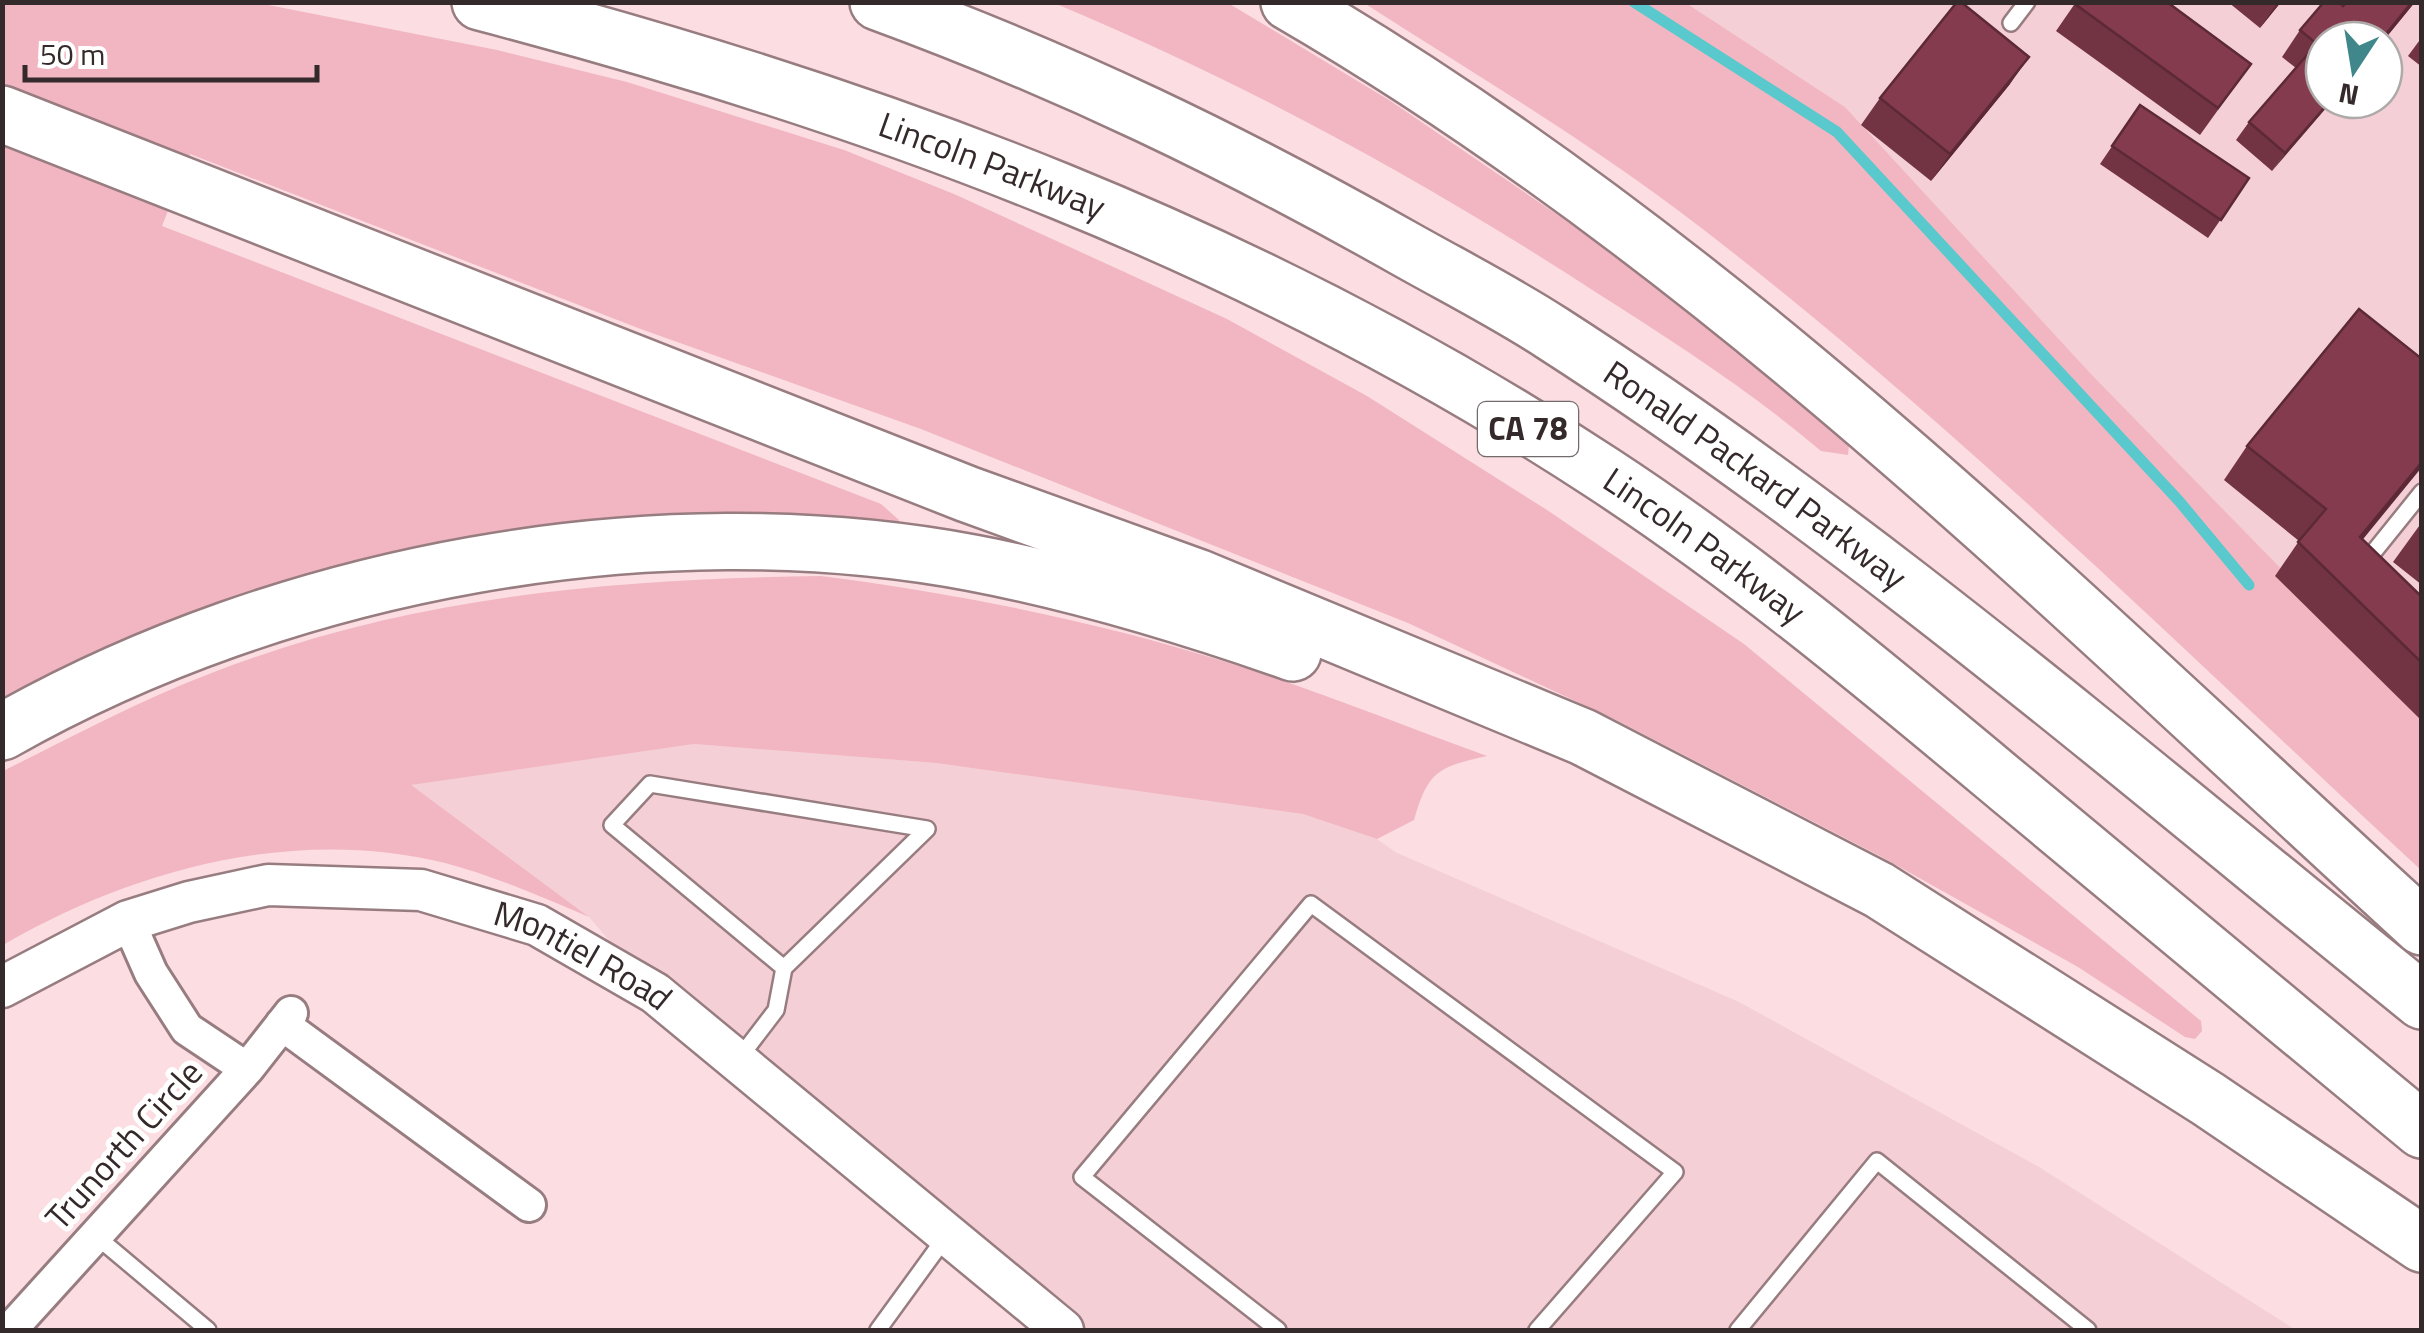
<svg xmlns="http://www.w3.org/2000/svg" width="2424" height="1333" font-family="'Titillium Web',sans-serif">
<style>
.built{fill:#f4cfd5;fill-rule:evenodd}
.green{fill:#f1b6c1}
.lines{fill:none;stroke-linecap:round;stroke-linejoin:round}
.stream{stroke:#59c9cd;stroke-width:11}
.service-casing{stroke:#977c80;stroke-width:20}
.minor-casing{stroke:#977c80;stroke-width:38}
.tertiary-casing{stroke:#977c80;stroke-width:45}
.motorway-casing{stroke:#977c80;stroke-width:60}
.service{stroke:#fff;stroke-width:15}
.minor{stroke:#fff;stroke-width:32}
.tertiary{stroke:#fff;stroke-width:40}
.motorway{stroke:#fff;stroke-width:55}
.wall{fill:#723342}
.shaded-wall{fill:#5c2936}
.building{fill:#843b4d;stroke:#5c2936;stroke-width:2.5}
.labels{text-anchor:middle;stroke-width:10;stroke-linejoin:round;paint-order:stroke}
.shield{fill:#fff;stroke:#726a6b;stroke-width:2.5}
.shield-label{font-size:32px;font-weight:bold;fill:#352a2b}
.street-label{font-size:35px;fill:#352a2b;stroke:#fff}
</style>
<rect width="100%" height="100%" fill="#fbdde2"/>
<path class="built" d="M 1686,3 L 2421,3 L 2421,712 L 2092,375 L 1845,107 ZM 2324,40 L 2384,40 L 2384,100 L 2324,100 Z
M 694,744 L 936,763 L 1303,814 L 1377,839 L 1395,852 L 1739,1002 L 2039,1167 L 2296,1330 L 1064,1330 L 655,993 L 589,917 L 410,785 Z"/>
<path class="green" d="M 3,3 L 258,3 L 497,50 L 627,82 L 844,150 L 954,194 L 1227,319 L 1367,396 L 1547,510 L 1744,644 L 2201,1021 L 2202,1031 L 2195,1039 L 2185,1037 L 2078,967 L 1880,856 L 1616,720 L 1408,623 L 921,429 L 638,328 L 190,154 L 162,226 L 881,504 L 899,520 L 895,532 L 630,530 L 3,709 Z
M 1054,3 L 1228,3 L 1389,100 L 1577,228 L 1714,329 L 1849,444 L 1848,455 L 1821,451 C 1752,392 1674,342 1597,293 C 1425,181 1244,82 1054,3 Z
M 1364,3 L 1686,3 L 1845,107 L 2092,375 L 2421,712 L 2421,870 C 2186,653 1958,426 1704,230 C 1597,147 1478,76 1364,3 Z
M 821,576 C 960,594 1096,621 1229,663 C 1316,690 1401,725 1487,756 C 1438,767 1428,771 1414,820 L 1377,839 L 1303,814 L 936,763 L 694,744 L 411,785 L 589,917 C 541,897 495,876 445,863 C 294,826 134,869 3,945 L 3,771 C 70,738 138,701 209,674 C 408,596 610,579 821,576 Z"/>
<g class="lines">
<path class="stream" d="M 1634,2 L 1837,132 L 2179,501 L 2249,585"/>
<defs>
<path id="service" d="M 2011,23 L 2027,2
M 2364,564 L 2422,492
M 737,1061 L 776,1010 L 784,968 L 612,825 L 650,784 L 927,829 L 784,968
M 96,1236 L 208,1330
M 878,1330 L 947,1235
M 1278,1330 L 1082,1177 L 1311,904 L 1675,1172 L 1537,1330
M 1738,1330 L 1877,1161 L 2088,1330"/>
<path id="minor" d="M 128,921 L 151,973 L 187,1029 L 247,1069
M 282,1024 L 529,1205
M 10,1330 L 247,1069 L 291,1013"/>
<g id="tertiary">
<path id="s1" d="M 2,987 L 128,921 L 189,902 L 268,885 L 421,890 L 537,925 L 655,993 L 1063,1330"/>
</g>
<g id="motorway">
<path id="s2" d="M 480,2 C 878,106 1256,246 1602,473 C 1746,567 1877,677 2009,787 C 2146,901 2284,1016 2422,1130"/>
<path id="s3" d="M 878,2 C 1066,71 1232,151 1407,250 C 1455,277 1506,303 1552,333 C 1860,531 2137,771 2422,1001"/>
<path d="M 1289,2 C 1714,249 2062,598 2422,927"/>
<path d="M 2,114 L 967,494 L 1197,577 L 1583,737 L 1879,890 L 2208,1099 L 2422,1244"/>
<path d="M 2,732 C 284,572 654,503 973,563 C 1083,584 1188,616 1293,653"/>
</g>
</defs>
<use href="#service" class="service-casing"/>
<use href="#minor" class="minor-casing"/>
<use href="#tertiary" class="tertiary-casing"/>
<use href="#motorway" class="motorway-casing"/>
<use href="#service" class="service"/>
<use href="#minor" class="minor"/>
<use href="#tertiary" class="tertiary"/>
<use href="#motorway" class="motorway"/>
</g>
<path class="wall" d="M 2076,2 L 2251,64 L 2200,135 L 2056,31 Z
M 2228,2 L 2281,2 L 2260,28 Z
M 2347,2 L 2415,2 L 2384,40 L 2324,40 L 2324,100 L 2272,171 L 2236,140 L 2249,122 L 2296,68 L 2282,57 L 2300,30 L 2343,6 Z
M 2422,37 L 2422,67 L 2408,56 Z
M 2010,84 L 1931,181 L 1861,125 L 1880,98 Z
M 2140,105 L 2249,178 L 2208,238 L 2100,164 Z
M 2247,446 L 2363,539 L 2422,597 L 2422,721 L 2275,576 L 2299,541 L 2224,480 Z
M 2422,522 L 2422,585 L 2393,562 Z"/>
<path class="shaded-wall" d="M 2278,2 L 2281,2 L 2260,28 Z
M 2412,2 L 2415,2 L 2384,40 L 2381,40 Z
M 2029,57 L 2010,84 L 1931,181 L 1950,154 Z
M 2331,100 L 2333,100 L 2272,171 L 2285,153 Z
M 2422,462 L 2422,467 L 2337,571 L 2360,537 Z"/>
<path class="building" d="M 1957,2 L 1961,2 L 2029,57 L 1950,154 L 1880,98 Z
M 2076,2 L 2167,2 L 2251,64 L 2218,108 L 2075,4 Z
M 2324,2 L 2339,2 L 2343,6 L 2347,2 L 2412,2 L 2381,40 L 2324,40 L 2324,50 L 2300,30 Z
M 2308,54 L 2324,68 L 2324,100 L 2331,100 L 2285,153 L 2249,122 Z
M 2140,105 L 2249,178 L 2221,220 L 2112,146 Z
M 2359,309 L 2422,359 L 2422,462 L 2360,537 L 2422,597 L 2422,663 L 2298,542 L 2326,509 L 2247,446 Z"/>
<g class="labels">
<rect class="shield" x="1478" y="402" width="100" height="54" rx="8"/>
<g class="shield-label">
<text x="1528" y="440">CA 78</text>
</g>
<g class="street-label">
<text dy="12" stroke="none"><textPath href="#s2" startOffset="538">Lincoln Parkway</textPath></text>
<text dy="12" stroke="none"><textPath href="#s3" startOffset="1000">Ronald Packard Parkway</textPath></text>
<text dy="12" stroke="none"><textPath href="#s2" startOffset="1348">Lincoln Parkway</textPath></text>
<text dy="12" stroke="none"><textPath href="#s1" startOffset="615">Montiel Road</textPath></text>
<text transform="translate(124 1145) rotate(-48)" y="12">Trunorth Circle</text>
</g>
</g>
<rect width="2424" height="1333" fill="none" stroke="#352a2b" stroke-width="10"/>
<g transform="translate(2354 70) rotate(192)"><circle r="48" fill="#ffffff" stroke="#aeaaaa" stroke-width="2.5"/>
<path d="M0-8L18 38L0 25L-18 38Z" fill="#3f878a"/>
<text y="-15" font-size="28" font-weight="bold" text-anchor="middle" fill="#352a2b">N</text>
</g>
<path d="M25 65v15h292v-15" fill="none" stroke="#352a2b" stroke-width="5"/>
<text x="40" y="65" font-size="30" fill="#352a2b" stroke="#ffffff" stroke-width="8" paint-order="stroke">50 m</text>
</svg>
